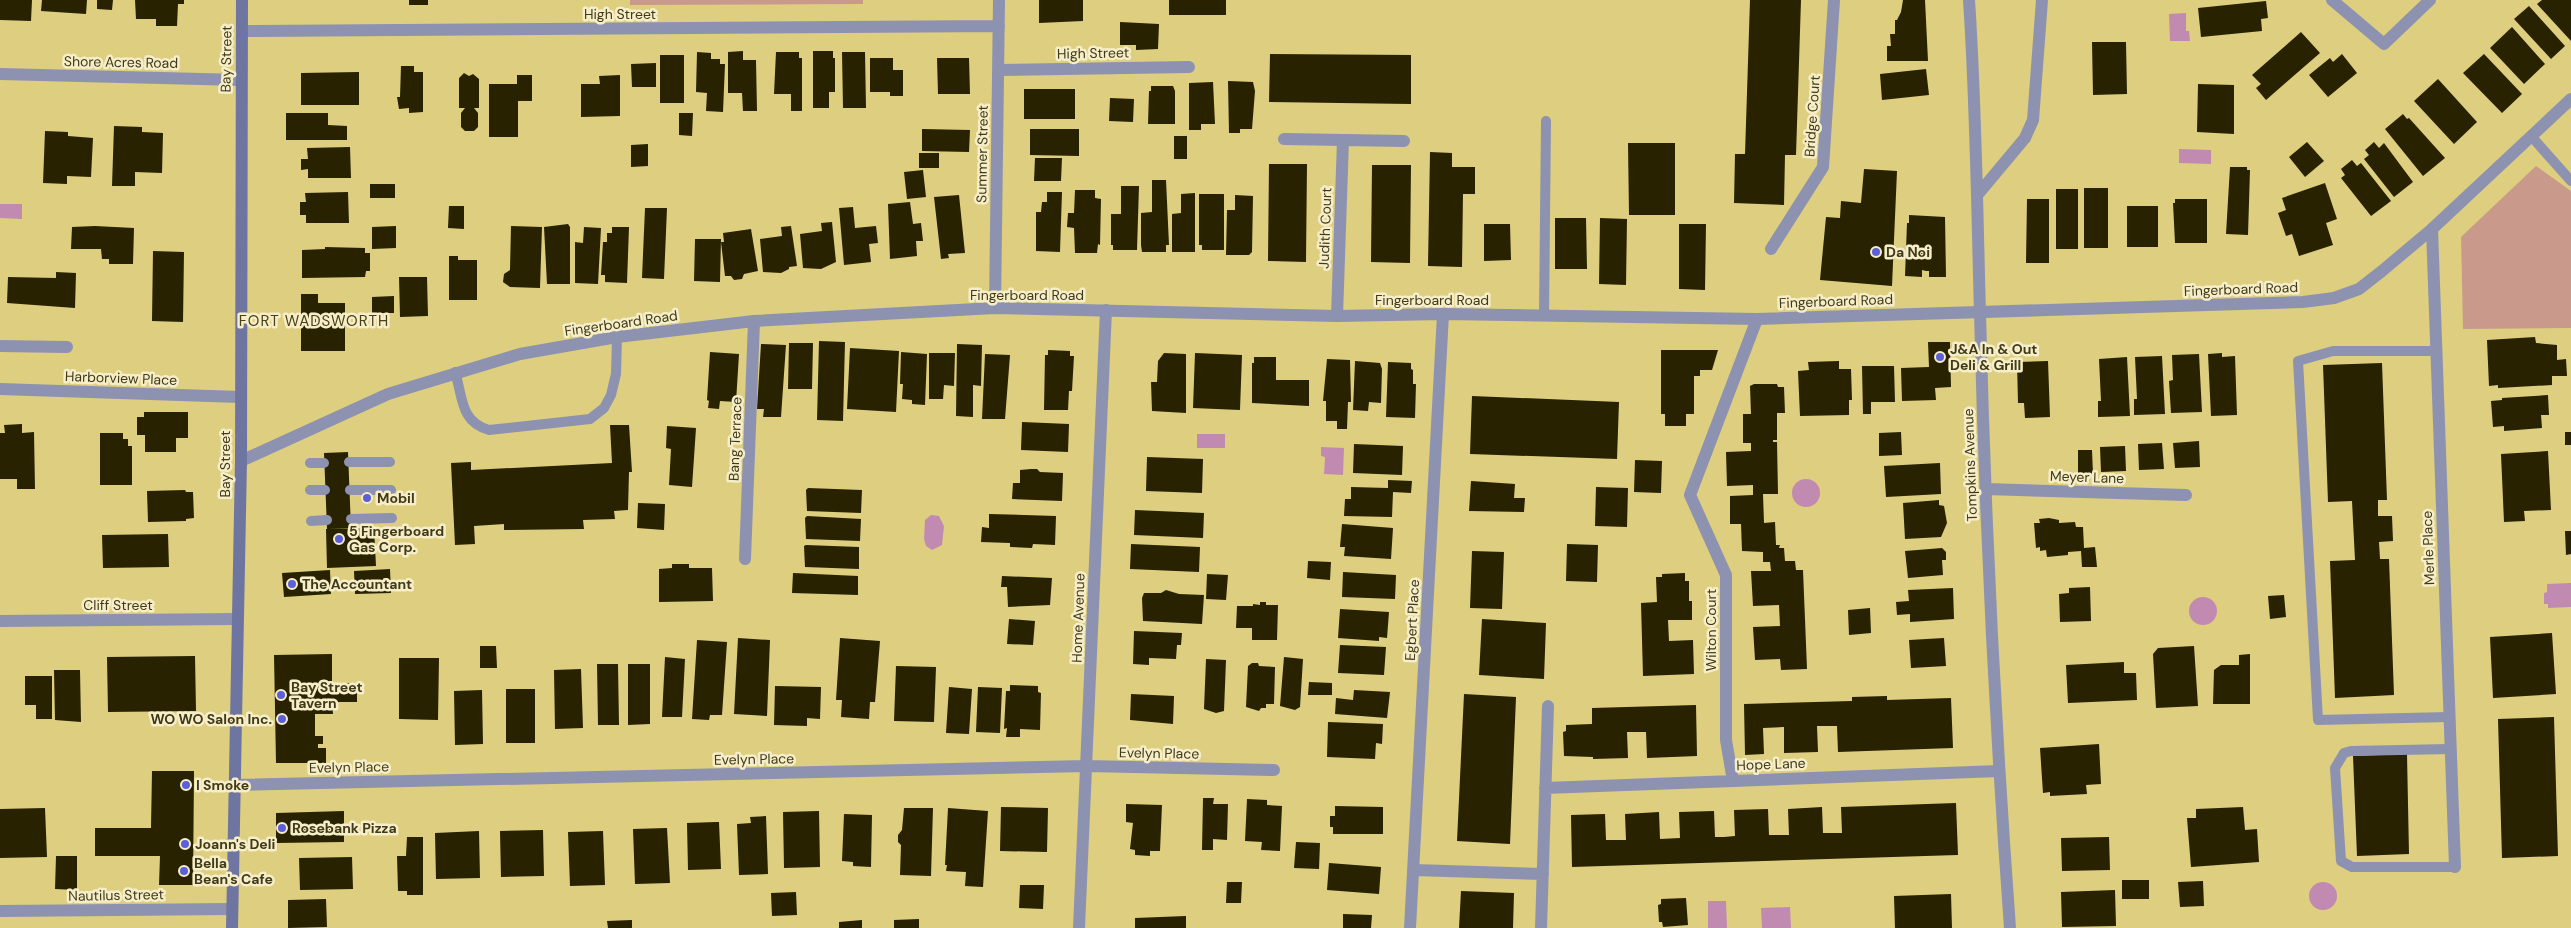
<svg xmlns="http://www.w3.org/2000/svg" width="2571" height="928" font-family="'DM Sans',sans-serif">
<rect width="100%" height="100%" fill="#dece7f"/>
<path fill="#c99a8b" d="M630,0H863V4L630,5Z
M2536,166L2571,191V328L2463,329L2461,237Z"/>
<path fill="#c18bb1" d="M2186,13V31H2189L2190,41H2170L2169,14Z
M2179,149L2211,150V164L2179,163Z
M0,204H22V219L0,218Z
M1197,434H1225V448H1197Z
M1321,447L1344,448L1343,475L1324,474L1325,457L1321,456Z
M1792 493a14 14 0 1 1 28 0a14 14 0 1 1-28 0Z
M931,515L939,516L944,526L942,545L932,550L926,546L924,539L925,520Z
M2571,583V607L2548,608V604H2544V593L2547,592V584Z
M2189 611a14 14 0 1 1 28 0a14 14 0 1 1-28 0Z
M2309 896a14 14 0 1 1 28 0a14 14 0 1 1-28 0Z
M1708,901H1726L1727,928H1708Z
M1790,907L1791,928H1762L1761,908Z"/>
<path fill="#282201" d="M0,0H32L31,21L0,20Z
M42,0H87L86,14L41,11Z
M97,0H113L112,10L97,9Z
M135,0H184V4H178L177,26H156V19H136Z
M409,0H428V5H409Z
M1039,0H1083V21L1039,23Z
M1169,0H1226V15H1169Z
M1750,0H1801L1796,155H1785L1784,205L1734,203L1735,154H1745Z
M1903,0H1925L1928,61H1887V46H1891L1890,34H1895V20H1897L1901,12Z
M2542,0H2571V41L2537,4Z
M2266,1L2268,18L2261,19L2262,31L2201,37L2198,8Z
M2529,6L2565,46L2551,59L2514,19Z
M1120,22L1159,24L1158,49L1136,50V45H1120Z
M2512,27L2545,64L2524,84L2490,48Z
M2301,32L2320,53L2266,100L2256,88L2261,84L2252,75Z
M2092,42H2126L2127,94L2093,95Z
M743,51V60H756L757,111H743L742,93H728V52Z
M813,51H833V58H835V92H829V108H813Z
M697,52L711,53V59H720V64H725L723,112L706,111L707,93L696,92Z
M776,52H799V58H802V111H791V94H774Z
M842,52H865L866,108H843Z
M1270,54L1411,55V104L1269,102Z
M2342,54L2357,73L2328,97L2309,75L2330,58L2333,62Z
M2484,54L2522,94L2502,113L2463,73Z
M660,55H684V103H660Z
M870,58H893V70H903V96H890V92H870Z
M937,58H969L970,94H938Z
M656,63V87H632L631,64Z
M401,66H414V72H423V112L409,113V108L399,109L397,97H400Z
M1926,69L1929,95L1882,100L1880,74Z
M359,72V105H301V73Z
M464,73L469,76L473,74L479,79V108H474L478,113V127L474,131H465L461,127V113L465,108H459V78Z
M517,75H532V101H518V137H489V84H517Z
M620,75V116L581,117V84H600L599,76Z
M2438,79L2477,122L2454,144L2414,101Z
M1228,81L1253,82L1255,91L1252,129H1240V133H1229Z
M1213,82L1215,124H1201V130H1189V83Z
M2198,84L2234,85V134L2197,132Z
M1151,86H1173L1175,91V124H1148L1149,91H1151Z
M1024,89H1075V119H1024Z
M1110,98L1134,99L1133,122L1109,121Z
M286,113H328V125L347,126V140H286Z
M679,113H693L692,136L679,135Z
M2403,114L2407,119L2409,118L2445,158L2423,176L2385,129Z
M114,126L142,127V132L163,133L162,173L135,172V186H112Z
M922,129L970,130L969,152L922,151Z
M1030,129H1079V156L1030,155Z
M45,131L68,132V136L93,138L91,177L67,176V184L43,183Z
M1174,136H1187V159H1174Z
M2307,142L2324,161L2305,177L2289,157Z
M2374,142L2379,148L2384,143L2413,182L2394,197L2364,159L2369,155L2365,150Z
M1628,143H1675V215H1629Z
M648,144V166L631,167V145Z
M350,147L351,178H308V169L301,170V159H308L307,148Z
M1430,152L1452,153V167H1475V194H1463L1462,267L1428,266Z
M919,153H939V168H919Z
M1035,158H1062L1061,181H1034Z
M2352,160L2357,166L2361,163L2391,201L2371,216L2341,178L2345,175L2341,169Z
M1269,164H1307L1306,262L1268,261Z
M1372,165H1411L1410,263L1371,262Z
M2230,167H2247V170H2250L2248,235L2226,234Z
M1864,169L1897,171L1892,286L1820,280L1826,217L1840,218L1841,201L1861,203Z
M923,170L926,197L907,199L904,172Z
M1152,180H1166L1169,245H1166V252H1142L1141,245V213L1152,212Z
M2325,183L2337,219L2326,223L2333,245L2299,256L2292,234L2286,236L2278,213L2286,210L2282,198Z
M370,184H395V198H370Z
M1121,186H1139L1137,250H1113V245H1111V214H1121Z
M2084,188H2108V248H2084Z
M2056,189H2078V249H2056Z
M1075,190H1095V198L1101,199L1100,245L1098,244L1097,253H1075L1074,228L1067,227L1068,213H1074Z
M348,192L349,223H306V215H300V202H306L305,193Z
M1047,192H1062L1060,252L1036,251V212H1041L1042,202H1047Z
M1195,193V252H1172V214L1181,213V194Z
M1199,194H1224V250H1202V245H1199Z
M959,195L965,253L948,254L949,258L941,259L934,197Z
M1235,195L1253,196L1252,252L1249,255H1226L1227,210H1235Z
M2027,199H2049V263H2026Z
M2175,199H2207V243H2175L2173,203H2175Z
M910,202L913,224L921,223L923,241H916L917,256L890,259L888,204Z
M449,206H464V229L448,228Z
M2127,206H2158V247H2127Z
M853,207L855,228L876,226L878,243L869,244L871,262L844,265L839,208Z
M645,208H667L664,279L642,278Z
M1909,215L1945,217L1946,277H1929V271H1926L1922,270V277L1905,276L1907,223H1909Z
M1555,218H1586L1587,269H1555Z
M1600,218L1627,219L1626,285L1599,284Z
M832,222L836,262L821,269L803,268L800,234L822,231L821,223Z
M568,224L570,227V284H547L544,227Z
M1484,224H1510L1511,260L1484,261Z
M1679,224H1706L1705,290L1679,289Z
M95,226L134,228L133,264H109V259H102L101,249H71L72,227Z
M396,226V248L372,249V227Z
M511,226L542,227L540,288L510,287L503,282L504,274L510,270Z
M791,226L797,266L789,267V269L781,273L763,272L760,239L782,236L781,227Z
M584,227L601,228L598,284L575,283V242L583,243Z
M612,227H629L627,283L605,282V275H601L603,242H607V233H612Z
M751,229L758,271L744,274L742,279L734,280L731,276H725L721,242H724L723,233Z
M695,239H721L720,282L694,281Z
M325,247L365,248V253H370V271H366L365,277L302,278V250L325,249Z
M153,251L184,252L183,322L152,321Z
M449,256H458V260H477V300H449Z
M56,272L76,273L75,308L7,303L8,277L56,278Z
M399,277H427L428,316L400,317Z
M301,294H318V303H345V351H301Z
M394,296V313H372V297Z
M2535,337L2536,343L2557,345V360L2566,359L2567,376H2552V385L2498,388V385L2489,386L2487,340Z
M819,341L845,342L843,421L817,420Z
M1928,342H1950L1951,387L1935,388L1936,400L1902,401L1901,368L1929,367Z
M789,343H813L812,389H788Z
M761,344L786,345L781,417H763L764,409H757Z
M957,344L982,345L981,386L973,385V417L956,416Z
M850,348L899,351L896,412L847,409Z
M1048,350L1070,351V356H1074L1072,391H1069L1068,410H1044L1045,355H1048Z
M1661,350H1718L1712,370H1700V376H1694V414H1686V426H1665V414H1661Z
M710,352L739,354L736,402L720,401L719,409L708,408L709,401L707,400Z
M901,352L927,354L925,405L912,404V400L902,399L903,384H900Z
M929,353H955L954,386L944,385L943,399H929Z
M1164,353L1186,354V413L1152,411L1151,382H1157L1158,361Z
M1195,353L1242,355L1240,410L1193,408Z
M2222,353V357L2235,356L2237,415L2211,416L2208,354Z
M985,354L1010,355L1005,419H982Z
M2199,354L2202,412L2171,413L2169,381L2173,380L2172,355Z
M2162,356L2165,414L2134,415V399H2137L2135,357Z
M1254,357H1276V380H1309V406L1252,403V363H1254Z
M2127,357L2130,416L2098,417V401H2101L2099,359Z
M1327,359L1350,360L1351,402H1348L1347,429H1337V421H1326V401H1323Z
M1355,361L1380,363L1382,369L1381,403L1369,402L1368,411L1353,410Z
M1839,361V369H1851L1852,400H1849V415L1800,416L1798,371L1809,370L1808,362Z
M2048,361L2050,417L2025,418L2024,403H2018L2017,362Z
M1388,362L1411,363V369L1413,370V384H1416L1415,418L1386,417Z
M2382,363L2387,500H2378V516H2392L2393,541L2379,542L2380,559H2389L2394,695L2335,698L2330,561L2355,560L2352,501L2328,502L2323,365Z
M1862,366H1894L1895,402H1871V414H1863Z
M1754,384H1777L1778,387H1784L1785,413H1777V440H1773V442H1777L1778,494H1763L1764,523L1775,522L1776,545H1780L1779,548H1784L1785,561H1795L1796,570H1803L1807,669L1781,670L1780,659L1755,660L1753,627L1780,626L1779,605L1753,606L1751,571H1771L1770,562H1763V552L1742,551L1741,524H1730V496L1753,495V485L1727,486L1726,452L1751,451V443H1743V414H1751L1750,386Z
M2548,395L2549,415H2541L2542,428L2504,431V426L2493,427L2491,401L2502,400V398Z
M1472,396L1619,402L1617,459L1470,454Z
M144,412H188V438H176V452H145V435H137V417H144Z
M1022,422L1069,424L1068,452L1021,450Z
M22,424V433L34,432L35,489H17V479H0V433H5L4,425Z
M610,425H629L632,472H629L628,510L614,511L615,519L583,520L584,529L504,530V524L474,526L475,544L455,545L451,463L471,462V470L612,463Z
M667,426L696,428L692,487L669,485L671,449L666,448Z
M1901,432L1902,455L1879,456V433Z
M2565,432H2571V445H2565Z
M100,433H123V439H128V446H132V485H100Z
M2199,441L2200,467L2175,468L2173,443Z
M2162,443L2164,469L2139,470L2138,444Z
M1354,444L1403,446L1402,475L1353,473Z
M2125,446L2126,471L2101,472L2100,447Z
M2078,450H2092L2093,474L2078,475Z
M2548,451L2551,510L2524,511L2525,521L2504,522L2501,454Z
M348,452L351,528L327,529L324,453Z
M1147,457L1203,459L1202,493L1146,491Z
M1635,460L1662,461L1661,493L1634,492Z
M1940,463L1941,494L1886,497L1884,466Z
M1031,469H1037L1040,472L1063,473L1062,501L1012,499L1013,483H1020V470Z
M1388,480L1412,481L1411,493L1393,492L1392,517L1344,516L1345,499H1351V487L1388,488Z
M1471,481L1515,484L1514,498H1525L1524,512L1469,511Z
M1596,487L1628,488L1627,527L1595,526Z
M808,488L862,490L861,513L807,511L806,490Z
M185,490L186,492H193L194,518L186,519V521L148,522L147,491Z
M1939,500V505L1944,506L1947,523L1941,537L1905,539L1903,503Z
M638,503L665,504L664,530L637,528Z
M1135,510L1204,513L1203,538L1134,535Z
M989,514L1056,516L1055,545L1033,544L1032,548L1010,547V543L981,542L982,527L989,528Z
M807,516L861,519L860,541L806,539L805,518Z
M2049,518L2059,520V523L2075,522L2076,527H2083L2084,548L2095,547L2097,567H2082L2081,551L2068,552V555L2047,557L2046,550L2040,551V547L2036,548L2034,523H2040L2039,519Z
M1342,524L1393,528L1391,559L1344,556L1345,547H1340Z
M374,528L376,566L327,568L326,529Z
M2565,531H2571V554L2566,555Z
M168,534L169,567L103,568L102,535Z
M1131,544L1200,547L1199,572L1130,569Z
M1567,544L1598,545L1597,582L1566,581Z
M806,545L859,547V569L805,567L804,546Z
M1942,548L1946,552V560H1942L1943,575L1908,578L1905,551Z
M1472,551L1504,552L1502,609L1470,608Z
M1308,561L1331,562L1330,580L1307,578Z
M672,564H689V568H712L713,601L659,602V569L672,568Z
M390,569L391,593L355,594L354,571Z
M330,570L331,594L284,597L282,573Z
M1343,572L1396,575L1395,599L1342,597Z
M793,573L858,576V595L792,593Z
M1685,573V581H1689V601H1692V620H1668L1669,641L1693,640L1694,674L1643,676L1641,603L1657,602L1656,577H1662V574Z
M1207,574L1228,575L1226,600L1206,599Z
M1002,576L1052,578L1050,605L1008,607L1007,587H1001Z
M2090,587L2091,621L2060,622L2059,594L2069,593V588Z
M1953,588L1954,619L1910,622V614L1897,615L1896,602L1909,601L1908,590Z
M1166,590L1179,594L1204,595L1202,624L1143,621L1142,598L1144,593H1161Z
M2284,595L2286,617L2270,619L2268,596Z
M1260,602H1266V605H1278L1277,640H1252V628H1236L1237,606H1253V604L1260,605Z
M1870,608L1871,633L1849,635L1848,610Z
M1340,609L1389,612L1387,638L1379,637V641L1338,638Z
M1009,619L1035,621L1033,645L1007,644Z
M1482,619L1546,623L1544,679L1479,675Z
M1134,631L1182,633L1181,645H1177L1176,659L1149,658V665L1133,664Z
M2552,633L2556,694L2493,698L2490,637Z
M738,638L770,640L767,716L734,714Z
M840,638L880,641L875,702H870L869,719L841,717L842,700H836Z
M1944,638L1946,666L1911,668L1909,640Z
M697,640L727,642L722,715H710L709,720L692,719Z
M1340,645L1386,647L1384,675L1338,673Z
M480,646H496L497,668H480Z
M2194,646L2198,706L2156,708L2153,654L2158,648Z
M332,654V684L357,683V702H332L333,714H315V736H323V744H318V748H326V763H276L274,655Z
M2250,654V704H2213L2214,670L2221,665H2239V655Z
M195,656L196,711L108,712L107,657Z
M665,657L685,659L682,717H662Z
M1284,657L1303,659L1300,707L1295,710L1280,706Z
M399,658H439L438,720L399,719Z
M1206,659L1226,660L1224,711L1216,713L1204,709Z
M2124,662V673H2136L2137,700L2068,703L2066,665Z
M1252,663H1258L1259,666L1275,667L1274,704H1266V708H1261L1259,711L1246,707L1248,666Z
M597,664H618L619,725H598Z
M628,664H650V724L628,725Z
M896,666L936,667L934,722L894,721Z
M581,669L583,728L555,729L554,670Z
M54,670H80L81,722L55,720Z
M25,676H52V719H36V705H25Z
M1309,682L1332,683V695H1308Z
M1010,685L1038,686V692L1041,693L1040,730L1020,729V737H1006L1007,728L1004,729L1006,691H1010Z
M775,686L821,687L820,719L807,718V726L774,725Z
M949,687L972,689L969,734L946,733Z
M978,687L1002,688L1000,733L976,732Z
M506,689H535V743H506Z
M482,690L483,744L455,745L454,691Z
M1354,690L1390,692L1387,718L1335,714L1336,698L1353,700Z
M1131,694L1174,696L1173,724L1130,720Z
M1464,694L1516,697L1510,844L1457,841Z
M1887,696V700L1951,698L1953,748L1838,752L1837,726H1817L1818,752L1784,753V727L1763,728L1764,754L1745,755L1744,704L1852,701V697Z
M1696,705L1697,756L1647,758L1646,732H1627L1628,758L1593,759V757L1564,756L1563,732L1566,731V725L1592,724V708Z
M2554,717L2558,856L2502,858L2498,719Z
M1328,722L1383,724L1382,744L1376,743L1375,759L1327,757Z
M2099,744L2101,784L2086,785L2087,794L2050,796V792L2043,793L2040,748Z
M2407,754L2409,854L2357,856L2353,756Z
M152,771H194L193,885H159L160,856H95V828H151Z
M1203,798H1214L1213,804H1228L1227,840L1213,839V850H1202Z
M1247,799L1267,800V805L1282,806L1280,851L1261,850L1262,842L1245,841Z
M1956,803L1958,855L1572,867L1571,815L1605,814L1606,840H1626L1625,814L1659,812L1660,839L1680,838L1679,812L1714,811L1715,837H1724L1735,836L1734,810L1768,809L1769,835H1789L1788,809L1822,807L1823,833H1842L1841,807Z
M1126,804L1162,805L1160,851H1150V856L1135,855V850L1130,849L1133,823L1126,822Z
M1335,806L1383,807V834H1333V827H1330V816H1335Z
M1001,807L1048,808L1047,852L1000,851Z
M2243,807L2245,830L2257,829L2259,862L2191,867L2187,818H2196V809Z
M45,808L47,857L0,858V809Z
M904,808H933L931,876L900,875L901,845L898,842V835L902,830Z
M948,808L988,811L983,887L965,886L966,872L946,871L947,865H945Z
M344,811V842L276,843V813Z
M819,811L820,867L784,868L783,812Z
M844,814L872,815L871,867L853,866V862L842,861Z
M766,816L768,874L739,875L737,824L751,823L750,817Z
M716,822H719L721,869L688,870L687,823Z
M667,828L670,883L635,884L633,829Z
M543,830L544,876L501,877L500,831Z
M479,831L480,878L436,879L435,833Z
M603,831L605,885L570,886L568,832Z
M407,837H423V895H407V891H398L397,856H406Z
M2109,837L2110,870L2062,871L2061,838Z
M1296,842L1320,843L1319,869L1294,868Z
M56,856H77V890L55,889Z
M352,857L353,889L300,890L299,858Z
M1329,863L1381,867L1379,894L1327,890Z
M2122,880H2149V899H2122Z
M2203,881L2204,906L2180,907L2178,882Z
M1227,882H1242L1241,903H1226Z
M1020,885H1044L1043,909L1019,908Z
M2115,890L2116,926L2062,927L2061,892Z
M1461,891L1514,893L1513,928H1459Z
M796,892L797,915L772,916L771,893Z
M1951,894L1952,928H1895L1894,896Z
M1686,898L1688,925L1663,927L1662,922H1659L1658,905L1661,904V899Z
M326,899L327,927L288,928V900Z
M1343,914L1372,915L1371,928H1343Z
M1186,916V928H1135V918Z
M919,919V928H894V920Z
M632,920V928H608L607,921Z
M862,920V928H839V922Z"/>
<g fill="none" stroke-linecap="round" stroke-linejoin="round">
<path stroke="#8d92b0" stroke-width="10" d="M2531,136L2571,181
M1544,316L1546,121
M2436,351H2333L2298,361L2318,720L2449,717
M455,372C463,397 460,422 489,430L590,419L604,408L611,395L616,374L617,337
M349,462H390
M310,463H324
M310,490H325
M350,490H391
M351,519L392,518
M311,521L327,520
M2450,749L2351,751L2344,753L2335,768L2341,861L2352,867H2455"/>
<path stroke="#8d92b0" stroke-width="12" d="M1969,0C1976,104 1977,208 1980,313C1985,518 1995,723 2010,928
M2332,0L2384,44L2430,0
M242,31L999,26
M999,70L1189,67
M0,74L241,80
M1284,139L1404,141
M1979,193L2025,138L2033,120L2042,0
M2432,229L2455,867
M1771,249L1823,167L1834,0
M995,308L999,0
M1337,316L1343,140
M0,346L67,347
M0,389L240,397
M1986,489L2186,495
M745,559L754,321
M0,621L237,619
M1733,781L1726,740V575L1690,495L1757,319
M235,785L1087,766L1274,770
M1545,788L1999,771
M1414,870L1543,874
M0,911L232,909
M1079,928L1106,310
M1410,928L1443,314
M1541,928L1548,706"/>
<path stroke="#8d92b0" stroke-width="12" d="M241,461L388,394L520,354L617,337L754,321L995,308L1337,316L1443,314L1757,319L2303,302L2334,298L2359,289L2382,271L2432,229L2571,99"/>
<path stroke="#6f75a1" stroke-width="12" d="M232,928L241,461L242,0"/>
</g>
<g fill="#5c5fd7" stroke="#f6eec8" stroke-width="2">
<circle cx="1876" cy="252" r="5"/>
<circle cx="1940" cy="357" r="5"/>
<circle cx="367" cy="498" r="5"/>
<circle cx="339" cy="539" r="5"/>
<circle cx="292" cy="584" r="5"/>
<circle cx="281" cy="695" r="5"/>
<circle cx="282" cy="719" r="5"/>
<circle cx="186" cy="785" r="5"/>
<circle cx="282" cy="828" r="5"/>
<circle cx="185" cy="844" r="5"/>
<circle cx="184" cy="871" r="5"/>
</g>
<g text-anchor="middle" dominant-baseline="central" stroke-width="5" stroke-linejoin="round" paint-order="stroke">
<g font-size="14" fill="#413a19" stroke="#f6eec8">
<text x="620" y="14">High Street</text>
<text transform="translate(1093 53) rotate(-1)">High Street</text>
<text transform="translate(226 59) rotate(-89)">Bay Street</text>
<text transform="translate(121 62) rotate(1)">Shore Acres Road</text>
<text transform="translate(1812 116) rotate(-86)">Bridge Court</text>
<text transform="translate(982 154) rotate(-89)">Summer Street</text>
<text transform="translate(1325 228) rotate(-88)">Judith Court</text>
<text transform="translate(2241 289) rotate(-2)">Fingerboard Road</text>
<text x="1027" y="295">Fingerboard Road</text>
<text x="1432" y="300">Fingerboard Road</text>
<text transform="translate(1836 301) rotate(-2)">Fingerboard Road</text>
<text transform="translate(621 323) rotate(-8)">Fingerboard Road</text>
<text transform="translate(121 378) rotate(2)">Harborview Place</text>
<text transform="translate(735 439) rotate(-88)">Bang Terrace</text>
<text transform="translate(225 464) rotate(-90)">Bay Street</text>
<text transform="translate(1970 465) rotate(-92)">Tompkins Avenue</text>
<text transform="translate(2087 477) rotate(2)">Meyer Lane</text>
<text transform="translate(2428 548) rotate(-92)">Merle Place</text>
<text x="118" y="605">Cliff Street</text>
<text transform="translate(1078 618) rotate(-88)">Home Avenue</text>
<text transform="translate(1412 620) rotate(-87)">Egbert Place</text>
<text transform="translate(1711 630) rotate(-90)">Wilton Court</text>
<text transform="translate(1159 753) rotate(1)">Evelyn Place</text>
<text transform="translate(754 759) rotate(-1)">Evelyn Place</text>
<text transform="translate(1771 764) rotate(-2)">Hope Lane</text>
<text transform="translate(349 767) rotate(-1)">Evelyn Place</text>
<text transform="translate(116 895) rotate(-1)">Nautilus Street</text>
</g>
<g font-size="14" font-weight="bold" fill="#413a19" stroke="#f6eec8" text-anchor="start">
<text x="1886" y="252">Da Noi</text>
<text x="1950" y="349">J&amp;A In &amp; Out<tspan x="1950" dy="16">Deli &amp; Grill</tspan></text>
<text x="377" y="498">Mobil</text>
<text x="349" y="531">5 Fingerboard<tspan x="349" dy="16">Gas Corp.</tspan></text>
<text x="302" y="584">The Accountant</text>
<text x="291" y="687">Bay Street<tspan x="291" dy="16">Tavern</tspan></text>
<text x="272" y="719" text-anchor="end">WO WO Salon Inc.</text>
<text x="196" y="785">I Smoke</text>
<text x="292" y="828">Rosebank Pizza</text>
<text x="195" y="844">Joann's Deli</text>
<text x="194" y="863">Bella<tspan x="194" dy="16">Bean's Cafe</tspan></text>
</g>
<g font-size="15" letter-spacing="1" fill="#4a4118" stroke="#f6eec8">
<text x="314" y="321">FORT WADSWORTH</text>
</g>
</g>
</svg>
